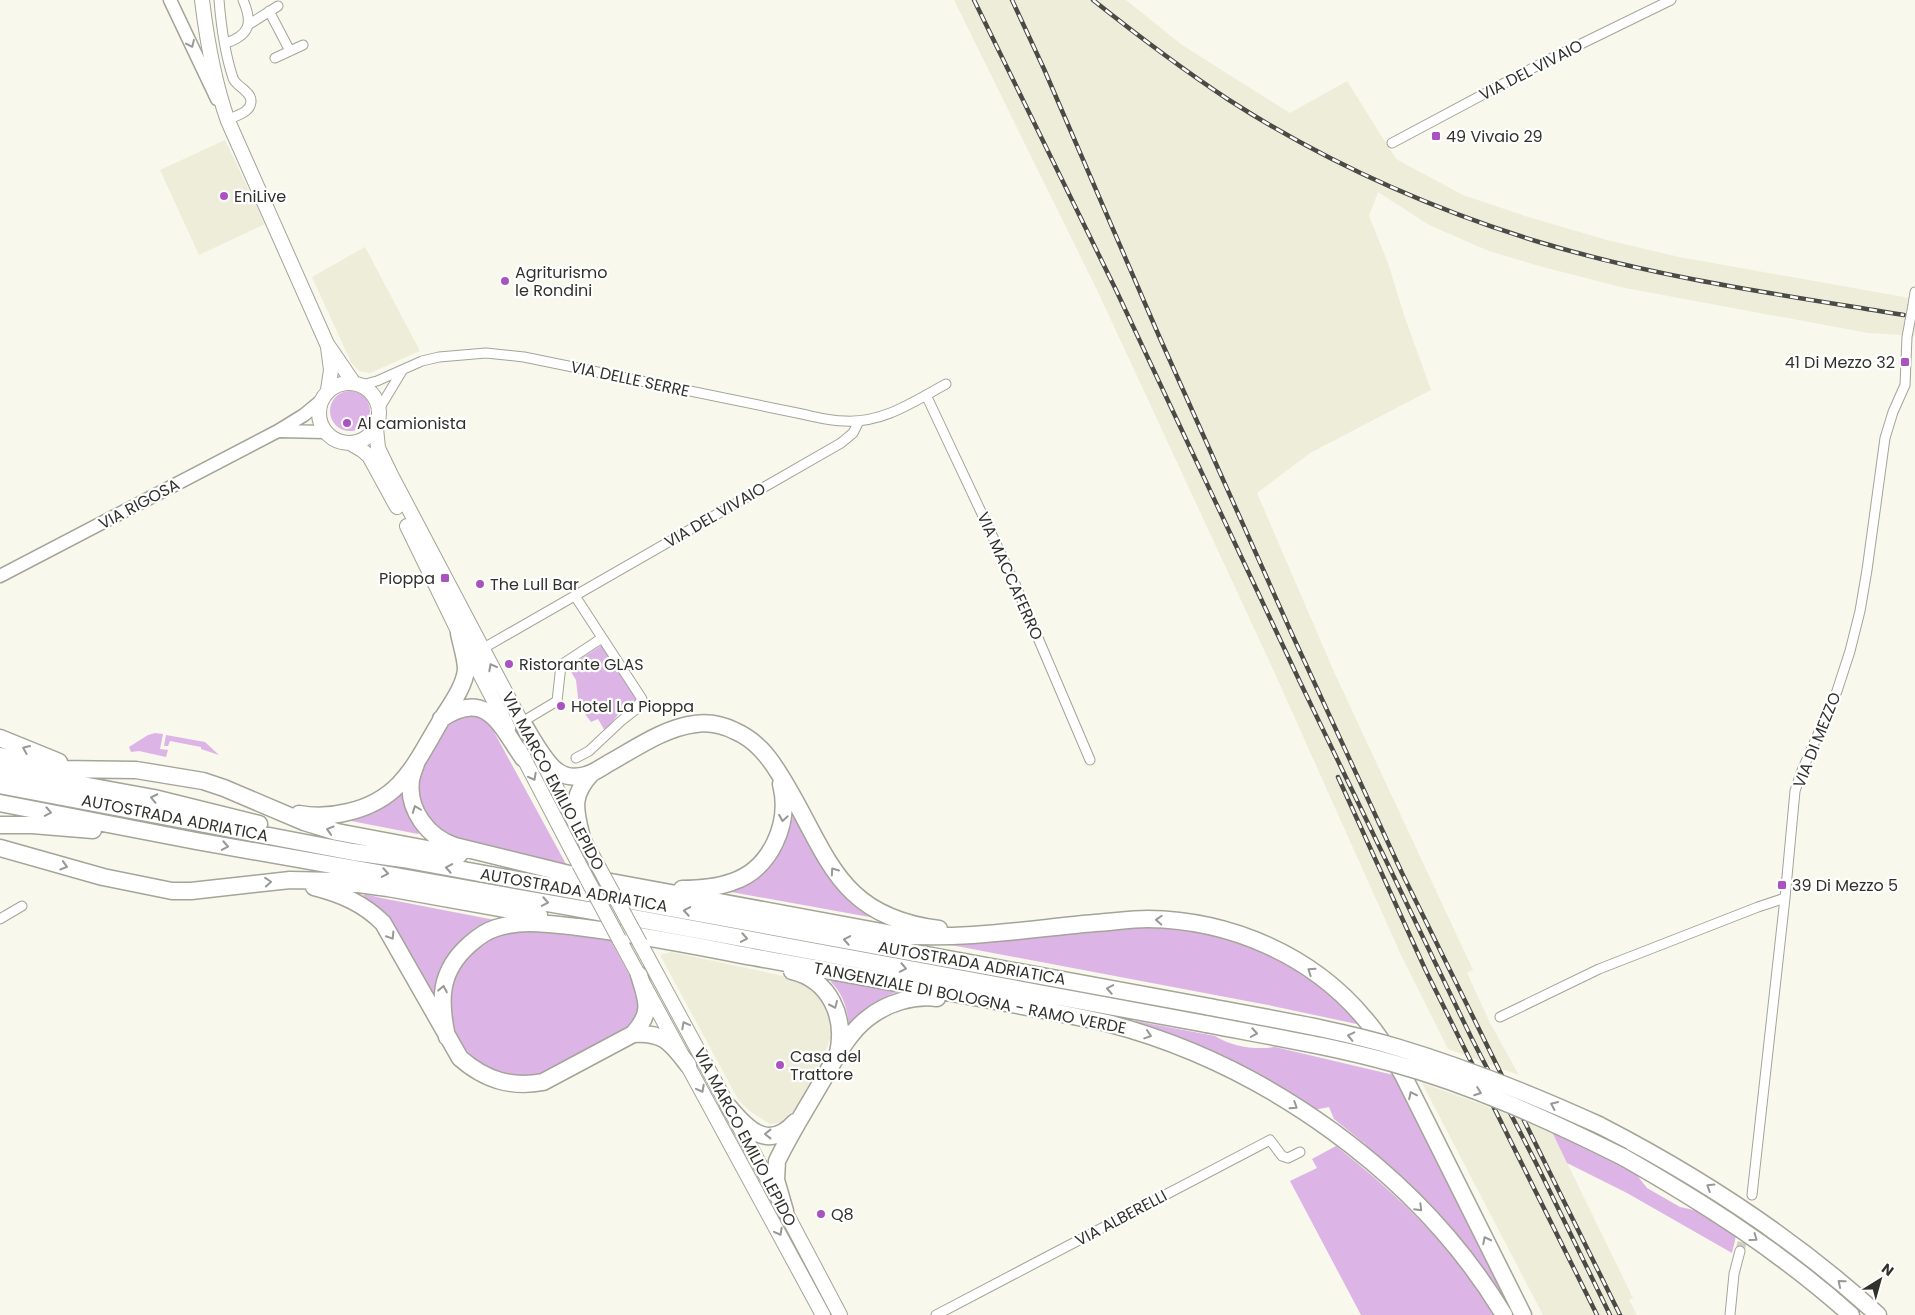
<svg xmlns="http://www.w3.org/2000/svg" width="1915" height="1315" font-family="Poppins,sans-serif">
<rect width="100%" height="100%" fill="#f8f8ec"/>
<path fill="#eeedda" d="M954,0H1126L1182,45L1290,113L1347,81L1396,159L1463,195L1525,216L1607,240L1679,257L1915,299V336H1913L1915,320L1905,319L1903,335L1868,333L1625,288L1539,266L1489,251L1429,225L1378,192L1369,216L1388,263L1404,315L1431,390L1310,453L1257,493L1335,674L1473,970L1467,973L1490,1023L1519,1075L1448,1049L1401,955L1272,667L1098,292Z
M225,140L265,224L199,255L160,170Z
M365,247L420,351L370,373L359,371L351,362L312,277Z
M671,952L793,978L806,985L816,994L825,1008L830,1023L831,1037L818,1070L794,1113L787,1119L778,1123L770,1124L751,1112L739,1101L660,955Z
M1422,1083L1478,1103L1552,1132L1633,1298L1629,1300L1637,1315H1543Z"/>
<path fill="#dcb4e6" d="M330 411a20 20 0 1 1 40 0a20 20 0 1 1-40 0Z
M602,645L638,699L620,712L605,731L598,719L591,722L579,706L576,680L568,667Z
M470,713L487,719L566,864L454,840L438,832L425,814L418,790L421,771L453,717Z
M155,733L163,734L160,749L168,750L166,757L139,751L131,752L129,747L148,735Z
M166,735L205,742L219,755L201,749V747L170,741L168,746H164Z
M404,786L420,831L418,834L346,820Z
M791,803L811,838L886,920L720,890L752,877Z
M365,894L381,898L495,920C450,936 446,961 436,1002C415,963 398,923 363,895Z
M1147,924L1224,933L1298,965L1366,1026L1268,1005L951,945V942Z
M531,929L574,936L608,935L631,978L635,981L643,1010L626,1030L549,1072L531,1077H513L495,1072L478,1062L463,1047L453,1030L448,1002L454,978L463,961L481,943L501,933Z
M832,979L897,991V992C876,999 863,1012 849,1029C848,1011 844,995 831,982Z
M1136,1021L1215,1036C1233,1047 1255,1050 1275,1047L1398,1076L1515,1315L1467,1250L1364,1143L1334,1119L1329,1107L1314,1110L1232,1062L1188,1042L1136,1023Z
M1552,1132L1636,1174L1647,1188L1680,1207L1698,1211L1736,1236L1732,1253L1627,1193L1567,1163Z
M1336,1146C1398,1195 1452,1246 1493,1315H1361L1290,1181L1317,1168L1312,1159Z"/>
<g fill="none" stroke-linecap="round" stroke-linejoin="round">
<path stroke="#d0d0c6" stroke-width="9" stroke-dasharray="9 4.5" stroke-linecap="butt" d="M1740,1251L1745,1229"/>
<defs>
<path id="minor" d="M219,0C221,25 225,54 233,78C236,87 252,91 251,102C250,111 241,114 234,117
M269,11L290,51
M248,25L278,6
M226,43C250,35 253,23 243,0
M275,58L303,45
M1392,143L1544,62L1671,0
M1913,305L1915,292
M361,385L377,381L422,361L439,357L486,353L524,357L802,414C816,417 830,421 845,421C883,423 913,402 946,384
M926,395L1015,584L1090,760
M379,409L402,371
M575,596L642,699L635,710L621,721L589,751L576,758
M482,649L841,443L853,433L859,421
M522,722L557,701L561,665L602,638
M0,919L22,906
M1500,1017L1599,969L1758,907L1785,898
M1752,1195L1785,898L1795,791L1801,773L1837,691L1850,651L1860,611L1867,570L1885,438L1893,412L1905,385L1907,337L1910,321
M936,1315L1270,1140L1282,1156L1288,1158L1300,1152
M1730,1315L1734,1274L1740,1251"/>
<path id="secondary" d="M170,0L217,99
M280,431L325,432
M0,576L278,431L304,415L321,401"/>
<path id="primary" d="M202,0C207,41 214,82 228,121L327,344L353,382
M328,347L331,370L328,390
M319 413a30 30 0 1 1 60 0a30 30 0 1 1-60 0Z
M376,428L378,448L391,475L526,731
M350,443L362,450L369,456L397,507
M407,526L459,633L508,728
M519,749L579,864
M542,761L597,864
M619,939L823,1315
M640,943L785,1211L840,1315"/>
<path id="motorway" d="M441,719C487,688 500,725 523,758
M522,722C531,736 544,762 557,771C565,777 576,778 586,775C594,773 602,767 609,763C636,748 664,728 695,724C708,722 723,725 735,731C756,740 769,757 780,775C828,851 834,916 939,929
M0,738L59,762
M0,756L33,765L57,769L136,770L203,781L224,788L304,822L337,832L459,855
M417,761C415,767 412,774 411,780C407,810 428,837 455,846L573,875L898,935C964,940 1029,929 1095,923C1112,922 1130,919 1148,919C1230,920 1312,955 1365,1019C1380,1036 1391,1055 1403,1075L1523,1315
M0,770L154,798L259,824
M0,785L353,852L403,859L1210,1007
M0,803L196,841L644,920L1206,1024
M299,814C316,817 332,816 348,812C401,800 415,764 440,722C449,707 464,688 466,670C466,658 461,644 459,633
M0,825H32L93,830
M581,834C574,807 572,794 592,773
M0,848L103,877L172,891H191L290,880L336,881L388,888L539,915
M314,887C341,894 363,903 383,923L460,1058C485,1080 511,1088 543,1082L633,1034C653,1012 647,1001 639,975
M682,889C699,889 716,888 732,882C771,869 791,823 781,784
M792,971C830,980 846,1017 838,1053
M633,1034C664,1032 671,1043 688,1065
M447,1037C439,1000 439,971 470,944C478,937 486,931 496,928C524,919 549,924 578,927C637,934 695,946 753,957C871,979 990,998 1107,1023C1265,1064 1419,1174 1504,1315
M729,1107C748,1130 769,1151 795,1122
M1599,1125C1700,1177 1794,1238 1878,1315
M1623,1157C1704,1203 1782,1253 1851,1315
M785,1211L776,1180L777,1161C790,1134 806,1109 821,1083C834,1061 847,1034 868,1018C887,1003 913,995 937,998"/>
</defs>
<use href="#minor" stroke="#a5a499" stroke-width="11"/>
<use href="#secondary" stroke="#a5a499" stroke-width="15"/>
<use href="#primary" stroke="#a5a499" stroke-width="16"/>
<use href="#motorway" stroke="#a5a499" stroke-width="19"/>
<use href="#minor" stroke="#fff" stroke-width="9"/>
<use href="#secondary" stroke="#fff" stroke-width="12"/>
<use href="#primary" stroke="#fff" stroke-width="14"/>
<use href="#motorway" stroke="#fff" stroke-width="16"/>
<defs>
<path id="rail" d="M974,0L1116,290L1300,682L1471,1037L1536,1163L1610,1315
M1012,0L1044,69L1159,336L1291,632L1402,873L1620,1315
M1093,0C1137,35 1182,69 1229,100C1324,161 1431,209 1539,242C1658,278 1782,295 1904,315
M1338,777L1426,971L1597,1315"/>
</defs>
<use href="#rail" stroke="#4b4b45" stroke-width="4.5"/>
<use href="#rail" stroke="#fff" stroke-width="2.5" stroke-dasharray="8" stroke-linecap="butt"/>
<defs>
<path id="minor-bridge" d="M1910,321L1913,305"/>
<path id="primary-bridge" d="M579,864L619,939
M597,864L640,943"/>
<path id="motorway-bridge" d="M1210,1007C1272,1019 1335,1029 1396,1047C1466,1068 1533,1095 1599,1125
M1206,1024C1268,1036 1331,1046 1392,1063C1472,1085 1549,1120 1623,1157"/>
</defs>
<use href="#minor-bridge" stroke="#a5a499" stroke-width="11" stroke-linecap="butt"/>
<use href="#primary-bridge" stroke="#a5a499" stroke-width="16" stroke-linecap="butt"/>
<use href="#motorway-bridge" stroke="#a5a499" stroke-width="19" stroke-linecap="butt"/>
<use href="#minor-bridge" stroke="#fff" stroke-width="9"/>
<use href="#primary-bridge" stroke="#fff" stroke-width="14"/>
<use href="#motorway-bridge" stroke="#fff" stroke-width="16"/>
</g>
<defs><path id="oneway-chevron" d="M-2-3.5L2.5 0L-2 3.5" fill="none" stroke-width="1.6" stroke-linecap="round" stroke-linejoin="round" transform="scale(1.25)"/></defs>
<g stroke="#989896">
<use href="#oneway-chevron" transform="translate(191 44) rotate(65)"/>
<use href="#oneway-chevron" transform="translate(492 667) rotate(-118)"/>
<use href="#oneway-chevron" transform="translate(26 749) rotate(-157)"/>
<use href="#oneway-chevron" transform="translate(533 777) rotate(62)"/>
<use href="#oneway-chevron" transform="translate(154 798) rotate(-168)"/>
<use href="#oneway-chevron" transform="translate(416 809) rotate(-111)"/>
<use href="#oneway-chevron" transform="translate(48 812) rotate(11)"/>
<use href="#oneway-chevron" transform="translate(783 818) rotate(99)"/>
<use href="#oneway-chevron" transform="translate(330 830) rotate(-163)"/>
<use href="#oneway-chevron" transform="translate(225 846) rotate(10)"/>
<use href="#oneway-chevron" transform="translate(64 866) rotate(17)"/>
<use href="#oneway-chevron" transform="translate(449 868) rotate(-170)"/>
<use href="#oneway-chevron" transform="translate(834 871) rotate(-125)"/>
<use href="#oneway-chevron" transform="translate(385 873) rotate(10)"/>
<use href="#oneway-chevron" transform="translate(268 882) rotate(-5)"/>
<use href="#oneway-chevron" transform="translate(545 902) rotate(10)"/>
<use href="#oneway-chevron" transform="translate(687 911) rotate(-170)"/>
<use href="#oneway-chevron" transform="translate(1159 920) rotate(-177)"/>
<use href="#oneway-chevron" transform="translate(391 936) rotate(58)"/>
<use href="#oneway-chevron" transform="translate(744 938) rotate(10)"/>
<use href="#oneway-chevron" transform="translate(847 940) rotate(-170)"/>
<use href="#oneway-chevron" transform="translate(903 968) rotate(11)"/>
<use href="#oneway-chevron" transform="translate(1311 971) rotate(-146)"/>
<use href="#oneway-chevron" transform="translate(443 989) rotate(-79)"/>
<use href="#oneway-chevron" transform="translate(1110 989) rotate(-170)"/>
<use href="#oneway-chevron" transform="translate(834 1005) rotate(66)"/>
<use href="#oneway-chevron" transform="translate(685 1025) rotate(-118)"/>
<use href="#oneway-chevron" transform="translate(1254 1033) rotate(10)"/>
<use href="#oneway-chevron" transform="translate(1148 1035) rotate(18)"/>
<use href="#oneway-chevron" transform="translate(1351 1036) rotate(-167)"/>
<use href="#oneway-chevron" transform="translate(701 1089) rotate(62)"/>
<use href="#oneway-chevron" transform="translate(1478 1092) rotate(20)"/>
<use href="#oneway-chevron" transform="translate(1412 1095) rotate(-116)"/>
<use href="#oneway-chevron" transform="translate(1554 1105) rotate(-156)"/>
<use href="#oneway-chevron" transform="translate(1294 1106) rotate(33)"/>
<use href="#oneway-chevron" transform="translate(768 1134) rotate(-180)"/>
<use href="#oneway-chevron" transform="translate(1710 1187) rotate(-148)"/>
<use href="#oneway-chevron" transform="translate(1419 1208) rotate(45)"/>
<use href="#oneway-chevron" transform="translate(779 1232) rotate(62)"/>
<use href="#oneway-chevron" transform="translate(1754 1238) rotate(36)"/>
<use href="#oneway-chevron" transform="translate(1486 1240) rotate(-117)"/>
<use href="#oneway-chevron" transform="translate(1841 1283) rotate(-140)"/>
</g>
<g fill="#aa53c0" stroke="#fff" stroke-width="2">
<rect x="1431" y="131" width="10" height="10" rx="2.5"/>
<circle cx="224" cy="196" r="5"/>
<circle cx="505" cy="281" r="5"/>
<rect x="1900" y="357" width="10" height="10" rx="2.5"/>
<circle cx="347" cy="423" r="5"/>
<rect x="440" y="573" width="10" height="10" rx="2.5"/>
<circle cx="480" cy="584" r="5"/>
<circle cx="509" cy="664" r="5"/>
<circle cx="561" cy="706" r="5"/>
<rect x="1777" y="880" width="10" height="10" rx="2.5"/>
<circle cx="780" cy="1065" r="5"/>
<circle cx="821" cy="1214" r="5"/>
</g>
<g text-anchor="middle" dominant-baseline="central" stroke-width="4.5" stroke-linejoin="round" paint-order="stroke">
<g font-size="16" fill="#32322d" stroke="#fff">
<text transform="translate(1531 70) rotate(-27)">VIA DEL VIVAIO</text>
<text transform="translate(630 379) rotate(12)">VIA DELLE SERRE</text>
<text transform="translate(139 504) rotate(-28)">VIA RIGOSA</text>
<text transform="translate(715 515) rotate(-30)">VIA DEL VIVAIO</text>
<text transform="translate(1010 576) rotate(66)">VIA MACCAFERRO</text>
<text transform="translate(1817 740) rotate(-68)">VIA DI MEZZO</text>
<text transform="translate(553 781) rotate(62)">VIA MARCO EMILIO LEPIDO</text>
<text transform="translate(175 818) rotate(11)">AUTOSTRADA ADRIATICA</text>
<text transform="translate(574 890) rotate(10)">AUTOSTRADA ADRIATICA</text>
<text transform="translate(972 963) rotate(10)">AUTOSTRADA ADRIATICA</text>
<text transform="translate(970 998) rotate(11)">TANGENZIALE DI BOLOGNA - RAMO VERDE</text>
<text transform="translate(745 1137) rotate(62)">VIA MARCO EMILIO LEPIDO</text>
<text transform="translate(1121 1218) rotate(-28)">VIA ALBERELLI</text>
</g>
<g font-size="16" fill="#32322d" stroke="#fff" text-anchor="start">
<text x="1446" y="136">49 Vivaio 29</text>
<text x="234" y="196">EniLive</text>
<text x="515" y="272">Agriturismo<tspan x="515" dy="18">le Rondini</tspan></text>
<text x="1895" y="362" text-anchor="end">41 Di Mezzo 32</text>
<text x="357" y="423">Al camionista</text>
<text x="435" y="578" text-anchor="end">Pioppa</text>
<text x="490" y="584">The Lull Bar</text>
<text x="519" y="664">Ristorante GLAS</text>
<text x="571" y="706">Hotel La Pioppa</text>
<text x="1792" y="885">39 Di Mezzo 5</text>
<text x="790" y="1056">Casa del<tspan x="790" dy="18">Trattore</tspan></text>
<text x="831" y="1214">Q8</text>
</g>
</g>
<g transform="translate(1880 1280) rotate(37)" stroke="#ffffff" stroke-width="4" paint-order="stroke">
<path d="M0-4L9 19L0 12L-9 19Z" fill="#32322d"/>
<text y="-8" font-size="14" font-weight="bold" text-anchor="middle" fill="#32322d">N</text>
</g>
</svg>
